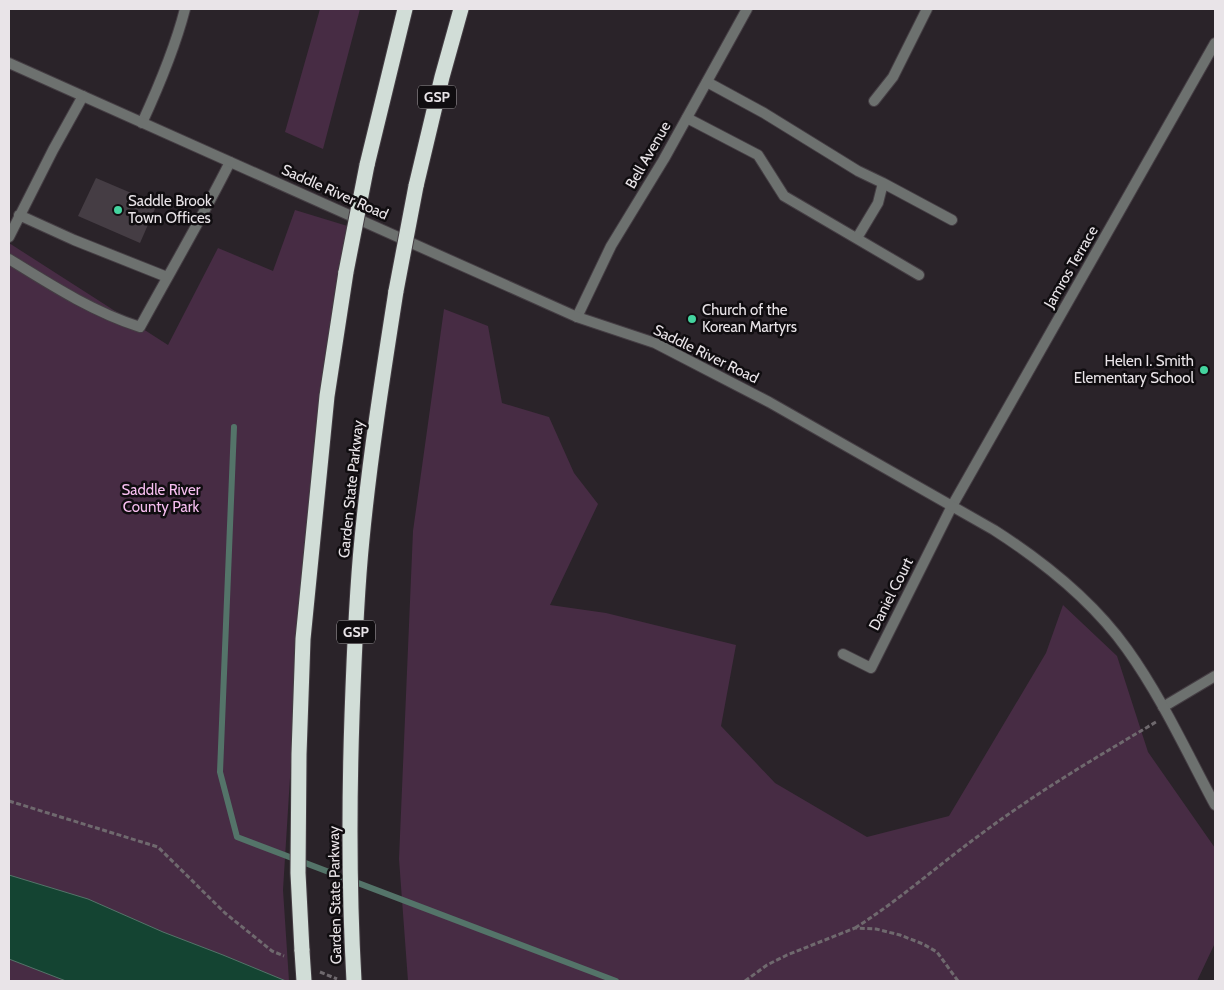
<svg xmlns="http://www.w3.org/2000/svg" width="1224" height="990" font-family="Cabin,sans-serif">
<rect width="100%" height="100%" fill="#2a2329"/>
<path fill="#472c44" d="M320,9H360L323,149L285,132Z
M295,210L354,228L301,601L283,890L289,981H9V243L168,345L218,248L273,271Z
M444,309L488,326L502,403L549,417L574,473L598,504L550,605L606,613L736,645L721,726L775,783L867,837L949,816L1046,653L1063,605L1117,656L1148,752L1215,848V943L1197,981H408L399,859L413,531Z"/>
<path fill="#144432" stroke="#547469" d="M9,875L88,899L163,932L223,955L286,981H66L9,959Z"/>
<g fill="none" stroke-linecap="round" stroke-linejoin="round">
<path stroke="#547469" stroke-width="6" d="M234,427L220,772L237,837L616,981"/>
</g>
<path fill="#453d44" d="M96,178L157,204L140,243L78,216Z"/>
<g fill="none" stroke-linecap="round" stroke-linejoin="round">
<defs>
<path id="service" d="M707,82L764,113L858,171L883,183L952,220
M687,118L758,155L784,196L919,275
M19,215L74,240L167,277
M9,237L53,150L83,96
M857,238L878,203L883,183
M9,259C51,285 93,312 140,327C170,272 202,218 230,162
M1163,707L1215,676"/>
<path id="minor" d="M874,101L893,77L927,9
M142,123C159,86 175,48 185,9
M577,317L611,246L664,159L747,9
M843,654L871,668L952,506L1215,43"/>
<path id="tertiary" d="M9,63L577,317L655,343L769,402L994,530C1044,562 1092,600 1127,649C1162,698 1187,753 1215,805"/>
<path id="motorway" d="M367,165L405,9
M416,186L442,77L461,9
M302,951L298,873L299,754L303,639L327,396L346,272
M354,981C349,893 349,805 352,716C354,657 356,598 362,539C370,456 383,374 396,291"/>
</defs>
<use href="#service" stroke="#453e44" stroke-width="12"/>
<use href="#minor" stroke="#453e44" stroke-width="12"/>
<use href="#tertiary" stroke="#453e44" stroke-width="12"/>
<use href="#motorway" stroke="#453e44" stroke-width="17"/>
<path stroke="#6f696e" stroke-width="3" stroke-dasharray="5 2.5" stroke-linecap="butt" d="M9,801L158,847L225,913L272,951L284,956
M855,928C898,901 936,867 977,837C1034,794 1095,758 1156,722
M320,972L337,979
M745,981L767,965L787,955L855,928L876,929L900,935L923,944L937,952L958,981"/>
<use href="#service" stroke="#6d716f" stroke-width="10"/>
<use href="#minor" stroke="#6d716f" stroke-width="10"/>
<use href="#tertiary" stroke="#6d716f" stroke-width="10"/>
<use href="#motorway" stroke="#d1ddd7" stroke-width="15"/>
<defs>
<path id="motorway-bridge" d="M346,272L367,165
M396,291L416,186
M302,951L304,981"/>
</defs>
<use href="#motorway-bridge" stroke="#453e44" stroke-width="17" stroke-linecap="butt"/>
<use href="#motorway-bridge" stroke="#d1ddd7" stroke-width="15"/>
</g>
<g fill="#44d49f" stroke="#100d10" stroke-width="2">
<circle cx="118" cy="210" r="5"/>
<circle cx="692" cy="319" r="5"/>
<circle cx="1204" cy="370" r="5"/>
</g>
<g text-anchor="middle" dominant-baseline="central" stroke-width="5" stroke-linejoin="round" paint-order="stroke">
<g fill="#100d10" stroke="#a8a4a7" stroke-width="1">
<rect x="418" y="85.5" width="38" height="23" rx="4"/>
<rect x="337" y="620.5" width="38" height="23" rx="4"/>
</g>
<g font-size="14" font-weight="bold" fill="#e9e4e8">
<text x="437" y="97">GSP</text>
<text x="356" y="632">GSP</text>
</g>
<g font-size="15" fill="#e9e4e8" stroke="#100d10">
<text transform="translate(648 155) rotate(-60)">Bell Avenue</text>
<text transform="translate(335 192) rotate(24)">Saddle River Road</text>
<text transform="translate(1071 267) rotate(-60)">Jamros Terrace</text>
<text transform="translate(706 354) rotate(26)">Saddle River Road</text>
<text transform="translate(351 489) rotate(-84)">Garden State Parkway</text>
<text transform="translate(891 594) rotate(-63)">Daniel Court</text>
<text transform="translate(335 895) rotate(-91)">Garden State Parkway</text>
</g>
<g font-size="15" fill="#e9e4e8" stroke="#100d10" text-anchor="start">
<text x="128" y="201">Saddle Brook<tspan x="128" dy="17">Town Offices</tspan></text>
<text x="702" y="310">Church of the<tspan x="702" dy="17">Korean Martyrs</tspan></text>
<text x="1194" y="361" text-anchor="end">Helen I. Smith<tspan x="1194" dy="17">Elementary School</tspan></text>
</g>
<g font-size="15" fill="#f7bef0" stroke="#100d10">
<text x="161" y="490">Saddle River<tspan x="161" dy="17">County Park</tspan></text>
</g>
</g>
<rect width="1224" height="990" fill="none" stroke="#e9e4e8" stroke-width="20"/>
</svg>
